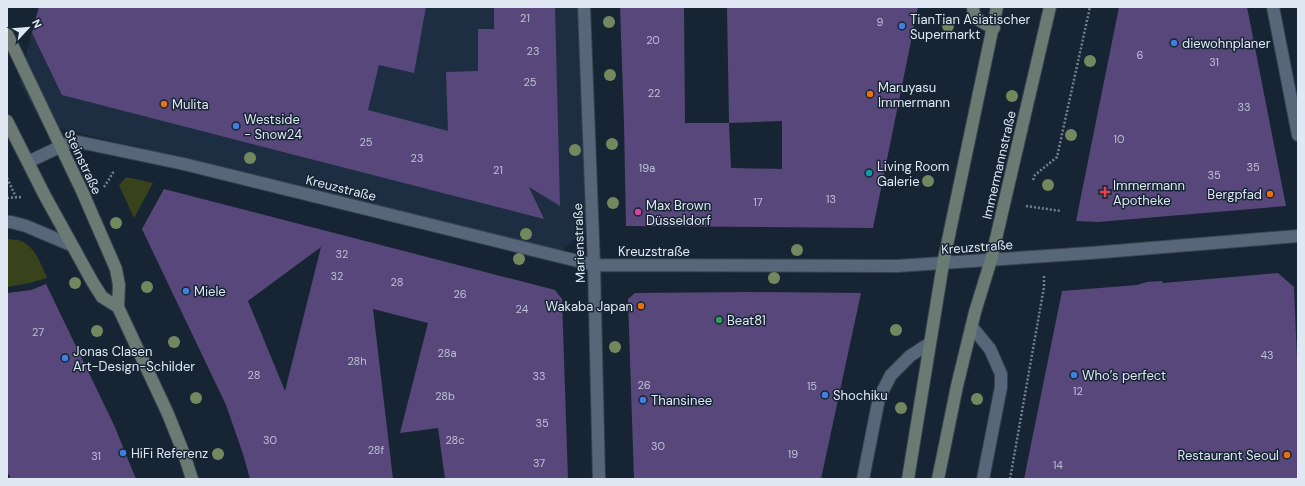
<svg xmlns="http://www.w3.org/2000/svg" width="1305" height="486" font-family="'DM Sans',sans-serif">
<rect width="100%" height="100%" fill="#172434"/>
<path fill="#1d2e43" d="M38,7H579L589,225L562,251L42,124L19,82Z"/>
<path fill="#38431b" d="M126,177L153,183L134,218L119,185Z
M9,239C12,240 18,239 21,241C36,248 41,264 47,278L30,283L7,287V240Z"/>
<path fill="#58477a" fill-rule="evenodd" d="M39,7H426L414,73L379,65L368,110L448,131L446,72L478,71V29H494V7H555L560,206L529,187L544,219L62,95L32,33Z
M620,7H684L685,123H729L727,7H918L873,228L626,226L624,123ZM782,121V169L731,168L729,123Z
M1119,7H1247L1286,206L1098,222L1076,221Z
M164,189L555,290L562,299L568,479H445L438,428L400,433L428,323L373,309L393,479H250L243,454L226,405L142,229ZM321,247L285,391L248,301Z
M1278,273L1294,287L1298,383V479H1024L1062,291L1137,285L1147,282L1162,281L1163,283Z
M46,284L114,425L136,479H9L10,475L7,474V293L31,290Z
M749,292L861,293L821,479H634L628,299L635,293Z"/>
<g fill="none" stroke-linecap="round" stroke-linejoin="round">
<defs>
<path id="lane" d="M972,327L990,349L1001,374V387L983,479
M863,479L879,398L891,375L910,356L930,343"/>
<path id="street" d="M584,7L594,265L599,479
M1273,7L1298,135
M28,162L70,142H79L184,164L594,265L897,266L1091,253L1298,236
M7,222H11L26,226L71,245"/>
<path id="secondary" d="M973,7C973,20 983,23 994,28
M7,34L82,191L116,269L119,285L118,307L168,414L184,454L192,479
M7,121L45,196L92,281L102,297L118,307
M908,479L943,264L997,7
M938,479L957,386L975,312L991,260L1050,7"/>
</defs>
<use href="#lane" stroke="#38424f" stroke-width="14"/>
<use href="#street" stroke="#38424f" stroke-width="14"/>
<use href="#secondary" stroke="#38424f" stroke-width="14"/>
<path stroke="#76818f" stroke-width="2.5" stroke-dasharray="2 2" stroke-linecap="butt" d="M7,178L16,197
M1033,180L1035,175L1057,157L1090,7
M104,187L113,173L112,171
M7,198L22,197
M1026,206L1061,211
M1010,479L1044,287V276"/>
<use href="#lane" stroke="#576679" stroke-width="12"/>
<use href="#street" stroke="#576679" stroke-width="12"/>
<use href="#secondary" stroke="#6b7a72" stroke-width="12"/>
</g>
<g fill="#74885f">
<circle cx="609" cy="22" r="6"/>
<circle cx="948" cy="26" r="6"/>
<circle cx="1090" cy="61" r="6"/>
<circle cx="610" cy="75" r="6"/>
<circle cx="1012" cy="96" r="6"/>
<circle cx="1071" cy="135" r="6"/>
<circle cx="612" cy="144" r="6"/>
<circle cx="575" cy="150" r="6"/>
<circle cx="250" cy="158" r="6"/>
<circle cx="928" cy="181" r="6"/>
<circle cx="1048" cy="185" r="6"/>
<circle cx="613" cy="203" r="6"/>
<circle cx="116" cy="223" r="6"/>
<circle cx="526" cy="234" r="6"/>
<circle cx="797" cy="250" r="6"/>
<circle cx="519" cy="259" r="6"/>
<circle cx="774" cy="278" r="6"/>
<circle cx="75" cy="283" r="6"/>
<circle cx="147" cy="287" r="6"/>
<circle cx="896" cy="330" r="6"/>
<circle cx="97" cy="331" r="6"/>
<circle cx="174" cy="342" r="6"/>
<circle cx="615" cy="347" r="6"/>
<circle cx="196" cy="398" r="6"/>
<circle cx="977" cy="399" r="6"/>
<circle cx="901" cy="408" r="6"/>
<circle cx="218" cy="454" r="6"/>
</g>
<g fill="#3f7fe0" stroke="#172434" stroke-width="1.5">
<circle cx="902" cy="26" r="4"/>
<circle cx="1174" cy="43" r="4"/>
<circle cx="236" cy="126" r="4"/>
<circle cx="186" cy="291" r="4"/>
<circle cx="65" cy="358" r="4"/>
<circle cx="1074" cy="375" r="4"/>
<circle cx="825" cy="395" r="4"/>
<circle cx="643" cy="400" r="4"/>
<circle cx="123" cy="453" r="4"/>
</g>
<g fill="#e8710a" stroke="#172434" stroke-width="1.5">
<circle cx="870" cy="94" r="4"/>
<circle cx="164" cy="104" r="4"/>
<circle cx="1270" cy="194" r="4"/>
<circle cx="641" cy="306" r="4"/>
<circle cx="1287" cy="455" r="4"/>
</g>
<circle fill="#0f9aa8" stroke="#172434" stroke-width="1.5" cx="869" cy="173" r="4"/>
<path fill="#e0444e" stroke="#172434" stroke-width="1.5" d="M1103 186h4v4h4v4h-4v4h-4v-4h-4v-4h4z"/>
<circle fill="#d1479c" stroke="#172434" stroke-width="1.5" cx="638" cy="212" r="4"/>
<circle fill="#2e9e5b" stroke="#172434" stroke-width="1.5" cx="719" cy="320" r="4"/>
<g text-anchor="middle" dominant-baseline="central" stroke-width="3" stroke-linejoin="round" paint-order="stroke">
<g font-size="11" fill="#bdc0d5">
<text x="525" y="18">21</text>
<text x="880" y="22">9</text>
<text x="653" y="40">20</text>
<text x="533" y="51">23</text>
<text x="1140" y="55">6</text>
<text x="1214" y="62">31</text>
<text x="530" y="82">25</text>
<text x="654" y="93">22</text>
<text x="1244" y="107">33</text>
<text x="1119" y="139">10</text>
<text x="366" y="142">25</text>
<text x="417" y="158">23</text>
<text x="1253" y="167">35</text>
<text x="647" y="168">19a</text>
<text x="498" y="170">21</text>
<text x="1214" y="175">35</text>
<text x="831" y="199">13</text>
<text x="758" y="202">17</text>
<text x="342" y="254">32</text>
<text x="337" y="276">32</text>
<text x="397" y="282">28</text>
<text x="460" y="294">26</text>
<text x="522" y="309">24</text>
<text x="38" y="332">27</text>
<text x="447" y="353">28a</text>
<text x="1267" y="355">43</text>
<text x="357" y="361">28h</text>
<text x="254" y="375">28</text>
<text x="539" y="376">33</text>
<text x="644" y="385">26</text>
<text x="812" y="386">15</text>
<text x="1078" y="391">12</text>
<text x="445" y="396">28b</text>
<text x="542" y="423">35</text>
<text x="270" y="440">30</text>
<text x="455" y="440">28c</text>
<text x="658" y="446">30</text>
<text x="376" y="450">28f</text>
<text x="793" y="454">19</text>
<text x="96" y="456">31</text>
<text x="539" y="463">37</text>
<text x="1058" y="465">14</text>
</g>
<g font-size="13" fill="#dfe8f3" stroke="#172434" text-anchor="start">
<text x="910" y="19">TianTian Asiatischer<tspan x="910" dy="15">Supermarkt</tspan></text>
<text x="1182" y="43">diewohnplaner</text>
<text x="878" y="87">Maruyasu<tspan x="878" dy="15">Immermann</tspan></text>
<text x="172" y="104">Mulita</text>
<text x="244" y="119">Westside<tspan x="244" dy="15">- Snow24</tspan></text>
<text x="877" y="166">Living Room<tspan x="877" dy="15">Galerie</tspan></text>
<text x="1113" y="185">Immermann<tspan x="1113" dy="15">Apotheke</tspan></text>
<text x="1262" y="194" text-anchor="end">Bergpfad</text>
<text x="646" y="205">Max Brown<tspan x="646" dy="15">Düsseldorf</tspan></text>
<text x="194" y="291">Miele</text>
<text x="633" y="306" text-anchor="end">Wakaba Japan</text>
<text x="727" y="320">Beat81</text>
<text x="73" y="351">Jonas Clasen<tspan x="73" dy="15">Art-Design-Schilder</tspan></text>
<text x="1082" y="375">Who’s perfect</text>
<text x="833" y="395">Shochiku</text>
<text x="651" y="400">Thansinee</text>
<text x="131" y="453">HiFi Referenz</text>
<text x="1279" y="455" text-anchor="end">Restaurant Seoul</text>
</g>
<g font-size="13" fill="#dfe8f3" stroke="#172434">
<text transform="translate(83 162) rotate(65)">Steinstraße</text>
<text transform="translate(999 165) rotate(-77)">Immermannstraße</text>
<text transform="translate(341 188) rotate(14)">Kreuzstraße</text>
<text transform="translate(579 243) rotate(-92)">Marienstraße</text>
<text transform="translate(977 247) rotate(-4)">Kreuzstraße</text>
<text x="654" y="251">Kreuzstraße</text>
</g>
</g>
<rect width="1305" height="486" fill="none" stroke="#dfe8f3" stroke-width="16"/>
<g transform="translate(28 28) rotate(64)" stroke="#172434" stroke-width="3" paint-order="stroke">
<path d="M0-3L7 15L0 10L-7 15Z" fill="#dfe8f3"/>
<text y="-6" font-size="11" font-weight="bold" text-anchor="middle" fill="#dfe8f3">N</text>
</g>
</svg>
